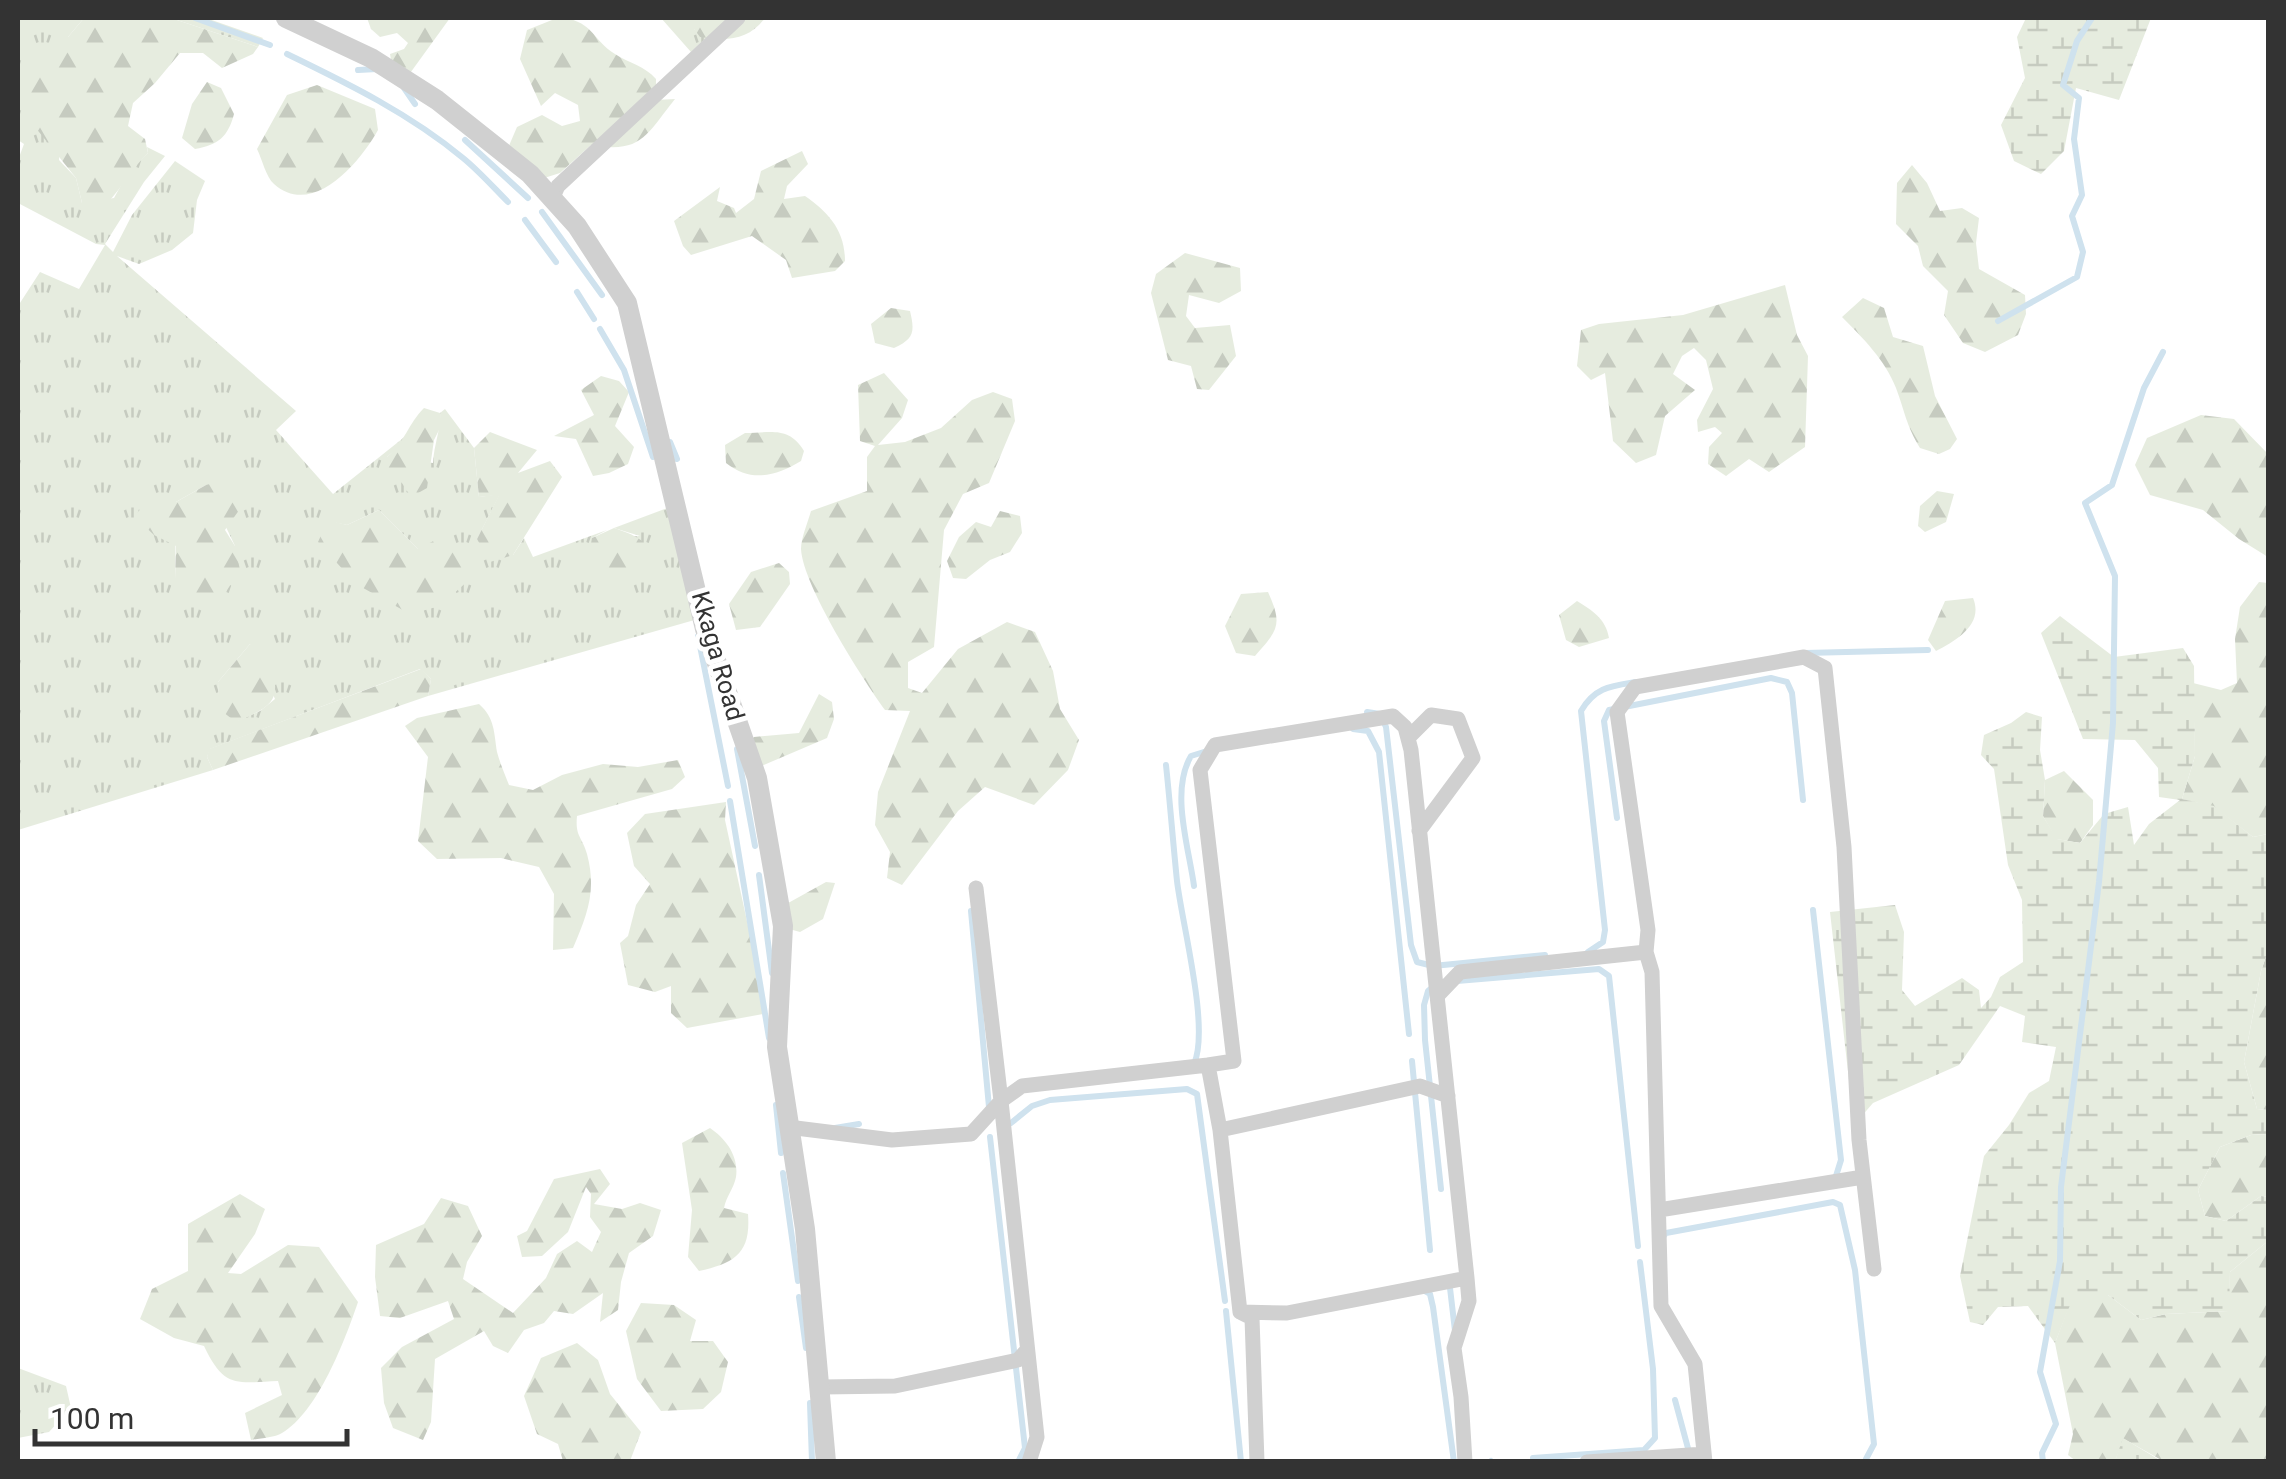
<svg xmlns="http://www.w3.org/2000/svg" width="2286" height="1479" font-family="Roboto,sans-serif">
<defs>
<pattern id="grass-tufts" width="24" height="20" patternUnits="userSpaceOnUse" patternTransform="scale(2.5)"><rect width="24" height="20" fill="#e6ecdf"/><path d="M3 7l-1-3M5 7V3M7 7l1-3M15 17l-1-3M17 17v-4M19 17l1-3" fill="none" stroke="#c6cbc0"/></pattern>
<pattern id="forest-firs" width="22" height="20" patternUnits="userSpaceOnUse" patternTransform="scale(2.5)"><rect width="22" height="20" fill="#e6ecdf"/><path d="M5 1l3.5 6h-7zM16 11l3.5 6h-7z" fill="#c6cbc0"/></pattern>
<pattern id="wetland-marsh" width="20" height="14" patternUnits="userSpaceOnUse" patternTransform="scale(2.5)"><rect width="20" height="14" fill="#e6ecdf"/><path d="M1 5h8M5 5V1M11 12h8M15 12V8" fill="none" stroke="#c6cbc0"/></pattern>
</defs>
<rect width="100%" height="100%" fill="#fff"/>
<path fill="url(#grass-tufts)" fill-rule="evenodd" d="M18,18H84L68,37L59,160L76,178L82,203L114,198L129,171L148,153L147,147L165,156L144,182L105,244L113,252L132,215L175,161L205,181L197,200L193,233L172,250L139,264L117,256L296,411L276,430L333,494L407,435L405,442L387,457L433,463C434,444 441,429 440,413L445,409L474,448L479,497L500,494L477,539L513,555L524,538L533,557L607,530L592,538L640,536L614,528L670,507L698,619L428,696L431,679L420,669L210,749L207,757L213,770L18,830V306L40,272L79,289L105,245L96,244L18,203V160L24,144L18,140ZM206,485L235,546L175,579L176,502ZM379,510L418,549L328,521L347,525ZM250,644L275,699L260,711L237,721L220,709L218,682Z
M171,18H206L263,38L258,47Z
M661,18H694V29L706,38L691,52Z
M18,1368L66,1386L71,1408L49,1432L18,1438Z"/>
<path fill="url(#forest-firs)" d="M84,18H171L258,47L253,54L222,68L203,53H180L155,83L133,103L128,126L145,139L148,153C129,171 119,194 99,211L82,203L76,178L35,127L22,85L43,44L68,37Z
M367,18H450L408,76L392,65L390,54L404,49L408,43L397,33L380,37L371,29Z
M557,18C592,18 592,40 615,54C629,63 645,66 656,79V100L675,99C646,135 642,154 591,145L560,173L541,179L508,148L517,127L542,115L562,126L580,121L578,105L555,93L541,106L520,59L527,30Z
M694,18H765C748,41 726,41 700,37L694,29Z
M207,82L221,88L234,114C228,137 218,145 195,149L182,138L192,104Z
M317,85L375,109L378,130C361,161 313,219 274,184C266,177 262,159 257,149L287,95Z
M802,151L808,164L787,186L784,199L805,196C828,212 845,230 845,261L835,271L792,278L786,260L752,236L691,255L683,246L674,221L720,187L717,201L734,208L736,213L754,199L761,171Z
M1912,165L1927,183L1940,211L1962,208L1979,218L1976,243L1979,269L2025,295L2026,314L2018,335L1985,352L1963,343L1944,315L1948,291L1923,266L1918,246L1896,224L1897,183Z
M1185,253L1240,268L1241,291L1219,303L1189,295L1186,316L1195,328L1230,325L1236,356L1209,390L1197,389L1191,366L1168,360L1151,293L1156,274Z
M1785,285L1797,335L1808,356L1805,447L1769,472L1749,459L1726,476L1708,464L1709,447L1722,433L1715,427L1698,432L1697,420L1713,389L1706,360L1694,348L1682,356L1673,374L1695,390L1665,416L1656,455L1636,463L1613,441L1605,373L1591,380L1577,366L1581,330L1599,324L1683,315Z
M1863,298L1884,308L1893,337L1923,346L1935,396L1957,439L1950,449L1939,454L1920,448C1906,425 1905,412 1896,388C1885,360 1863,338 1842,317Z
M891,308L910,311C915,332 914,339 894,348L875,343L871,324Z
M884,373L908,400L902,418L878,445L905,442L941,428L972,400L993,392L1012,399L1015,421L989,483L963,494L944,530L934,647L908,662V688L922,693L958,649L1007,622L1035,632L1053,671L1060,709L1079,740L1068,770L1034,805L985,787L958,811L902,885L887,878L890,852L875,825L878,792L910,711L885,710C862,678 803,586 801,549C801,538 808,522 811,511L867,491V457L875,446L860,441L858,385Z
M601,376L619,381L629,392L615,426L634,447L628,464L609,473L593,476L576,439L554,436L594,415L581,390Z
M424,408L440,413L441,426L434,440L427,488L411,497L400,480L389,474L387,457C405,442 408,424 424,408Z
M2201,415L2234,419L2268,454V557L2239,539L2203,510L2150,495L2135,465L2147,438Z
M490,432L537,450L518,473L550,461L562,477L513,555L490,562L477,539L499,495L479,497L474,448Z
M745,433C771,433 789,426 804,451L801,461C776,476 751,483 726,463L725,445Z
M232,478L242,506L225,530L235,546L240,570L220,601L195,607L175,579L176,546L154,535L134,516L154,495L176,502L206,485Z
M1937,491L1954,494L1946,522L1925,532L1918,526L1920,506Z
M379,510L418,549L443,536L461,551L470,579L440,606L410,614L356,584L318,542L328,520L347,525Z
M1000,511L1020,516L1022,533L1010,552L990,560L966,579L953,578L947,561L959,537L976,522L991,527Z
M614,528C651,540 657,549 632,582L614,580L587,565L592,538Z
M779,563L789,572L790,584L760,627L736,630L729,604L751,572Z
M2259,582L2268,583V834L2253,837L2214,807L2182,799L2195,756L2193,683L2221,690L2237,683L2235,639L2240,607Z
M1268,592C1283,625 1278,630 1255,656L1236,653L1225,626L1241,594Z
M1973,598C1984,624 1957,640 1936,651L1928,640L1945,601Z
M1577,601C1592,610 1606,619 1609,638L1579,647L1566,640L1559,615Z
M250,644L269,656C281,699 278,704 236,722L219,709L218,682Z
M421,669L431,679L428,696L213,770L207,757L209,749Z
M819,694L832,702L834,719L827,738L745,773L740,751L754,737L799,733Z
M479,704C495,718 494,733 497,752C500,763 505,775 509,785L533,790L562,775L603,764L638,767L678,760L685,777L672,789L577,816C575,837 582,836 587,854C597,891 587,915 573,948L553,950L554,894L539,867L501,858L437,859L418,841L428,757L405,726L417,718Z
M2064,771L2093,800V825L2080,843L2056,839L2043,816L2045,780Z
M726,802L725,820L755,958L763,1014L687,1028L671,1013V986L655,992L628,985L620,943L628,936L636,905L650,884L634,866L627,833L645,814Z
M826,882L835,883L823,919L800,932L775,925L773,907L790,902Z
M2268,951V1110L2257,1109L2244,1062L2261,971Z
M710,1128C726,1139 739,1156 736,1177C734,1188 726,1197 724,1208L748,1214C751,1253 735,1263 699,1271L688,1257L692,1210L682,1143Z
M2268,1134V1197L2261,1196L2226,1221L2205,1216L2198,1190L2220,1147L2251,1135Z
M600,1169L610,1184L594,1204L622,1209L640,1203L661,1210L653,1236L629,1253L621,1282L618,1310L600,1322L603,1293L573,1314L554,1311L544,1323L524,1330L508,1353L493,1346L484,1331L435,1359L431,1422L423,1440L393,1428L384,1403L381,1368L402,1347L454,1319L448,1301L400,1318L380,1316L375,1277L376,1245L424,1224L441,1198L468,1206L482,1236L467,1262L463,1279L513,1313L546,1278L557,1254L577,1241L592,1252L601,1232L590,1217L591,1194L586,1187L568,1232L542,1256L522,1257L517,1236L527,1231L554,1179Z
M240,1194L265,1209L255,1234L228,1273L241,1274L288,1245L319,1247L358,1302C345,1340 318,1412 282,1433C274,1438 260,1438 251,1440L245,1413L282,1395L278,1381C235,1383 224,1388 204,1346L174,1338L140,1319L152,1289L188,1271V1224Z
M2268,1241V1459L2163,1461L2124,1439L2115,1461H2076L2068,1455L2073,1434L2055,1343L2073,1295H2108L2141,1320L2166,1314L2228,1311L2230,1272Z
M641,1303L674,1305L696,1320L690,1341H713L728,1362L721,1392L703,1409L661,1411L637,1379L626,1331Z
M577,1343L598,1360L610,1394L641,1432L630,1461H563L558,1444L537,1434L524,1396L541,1358Z"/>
<path fill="url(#wetland-marsh)" d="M2026,18H2151L2119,100L2076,88L2064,151L2041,174L2014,161L2001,125L2025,78L2017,37Z
M2060,616L2114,657L2183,648L2194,666L2195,756L2182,799L2214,806L2253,837L2268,834V951L2261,971L2244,1062L2257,1109L2268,1110V1134L2251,1135L2220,1147L2198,1190L2205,1216L2226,1221L2261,1196L2268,1197V1241L2230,1272L2229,1311L2166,1314L2141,1320L2108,1295H2074L2055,1343L2028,1306L1998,1307L1983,1325L1970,1322L1960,1276L1984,1156L2009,1125L2029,1093L2049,1081L2056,1047L2022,1042L2025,1016L2000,1006L1959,1065L1873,1103L1854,1125L1830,912L1895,905L1904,932L1902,990L1915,1006L1962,978L1979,990L1981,1008L1991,997L2000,977L2023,962L2022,900L2008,865L1994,769L1981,755L1984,735L2011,723L2026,712L2042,717L2040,750L2045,780L2043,816L2057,839L2080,843L2104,814L2128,807L2134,845L2149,824L2180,800L2159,797L2158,768L2135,740L2083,739L2041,633Z
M2123,1438L2158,1459L2163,1461H2115Z"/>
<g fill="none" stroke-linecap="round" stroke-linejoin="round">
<path stroke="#cfe2ee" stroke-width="6" d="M195,18L270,45
M287,54C349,84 410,114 463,158C479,171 494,188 508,202
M358,70L377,69
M404,88L415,104
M465,140L528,198
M542,212L602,295
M525,220L556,262
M577,292L594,319
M1998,321L2077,277L2083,252L2072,216L2082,195L2074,139L2079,98L2063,85L2077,41L2092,18
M600,329L624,370L653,457
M670,442L677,459
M698,636L728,786
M1805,653L1928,650
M1367,712L1380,714L1386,727L1411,945L1417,962L1433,966L1545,955
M1353,729L1368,731L1379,752L1409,1034
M737,749L755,846
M1166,765C1170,803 1173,842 1177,881C1182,924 1210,1028 1194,1064
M730,801L769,1038
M1617,818L1604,721L1609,710L1771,678L1787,682L1792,693L1803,800
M759,875L772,973
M1194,886C1189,848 1170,791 1191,756L1207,751
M1813,910L1841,1160L1836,1176
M971,911L989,1107
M1588,952L1603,942L1605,930L1581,711C1595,687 1611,686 1636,682
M1457,981L1599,969L1609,976L1638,1246
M1435,985L1428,991L1424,1005L1425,1040L1441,1189
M1412,1061L1430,1250
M776,1105L781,1153
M1011,1123L1032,1106L1050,1100L1187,1089L1197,1094L1225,1301
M835,1128L859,1124
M990,1137L1025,1448L1018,1462
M783,1173L798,1281
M1663,1237L1666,1233L1833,1202L1840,1205L1855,1270L1874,1444L1866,1459
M1450,1288L1455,1331
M1421,1289L1430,1294L1433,1307L1454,1462
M799,1297L806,1348
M1226,1311L1241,1462
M1675,1400L1689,1452
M810,1403L812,1462
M1533,1458L1644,1450L1655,1438L1653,1369L1640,1262
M1490,1462L1491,1461
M2043,1462L2042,1453L2056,1424L2040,1372L2060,1261L2061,1187L2099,882L2113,723L2115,576L2085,503L2112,485L2144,388L2163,352"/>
<path stroke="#d0d0d0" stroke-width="15" d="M553,197L558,186L738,18
M1408,738L1431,715L1458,719L1473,758L1419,831
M1646,952L1648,930L1617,712L1635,687L1804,657L1825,668L1844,847L1859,1140L1874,1269
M1439,994L1460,972L1646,952L1652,972L1661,1306L1695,1364L1705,1462
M1208,1065L1234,1061L1200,770L1215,745L1393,716L1405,727L1411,750L1467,1278L1287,1313L1240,1312
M788,1127L892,1140L971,1134L1001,1101L976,888
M1220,1130L1420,1086L1448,1096
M1659,1210L1863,1177
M822,1387L895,1386L1018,1360L1027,1350
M1029,1462L1037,1437L1001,1101L1022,1086L1208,1065L1220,1130L1240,1312L1252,1318L1257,1462
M1465,1462L1461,1397L1454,1348L1469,1301L1467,1278
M1587,1462L1704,1454"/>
<path stroke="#d0d0d0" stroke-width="20" d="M286,18L371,58L437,100L530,174L577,226L627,303L705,629L757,778L783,926L777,1047L805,1229L826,1462"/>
</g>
<g text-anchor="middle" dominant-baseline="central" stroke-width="10" stroke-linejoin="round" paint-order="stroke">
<g font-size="25" fill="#333" stroke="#fff">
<text transform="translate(718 656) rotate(74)">Kkaga Road</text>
</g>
</g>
<rect width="2286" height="1479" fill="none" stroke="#333333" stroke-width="40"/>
<path d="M35 1429v15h312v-15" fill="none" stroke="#333333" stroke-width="5"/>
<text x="50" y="1429" font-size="30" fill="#333333" stroke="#ffffff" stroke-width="8" paint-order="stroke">100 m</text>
</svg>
